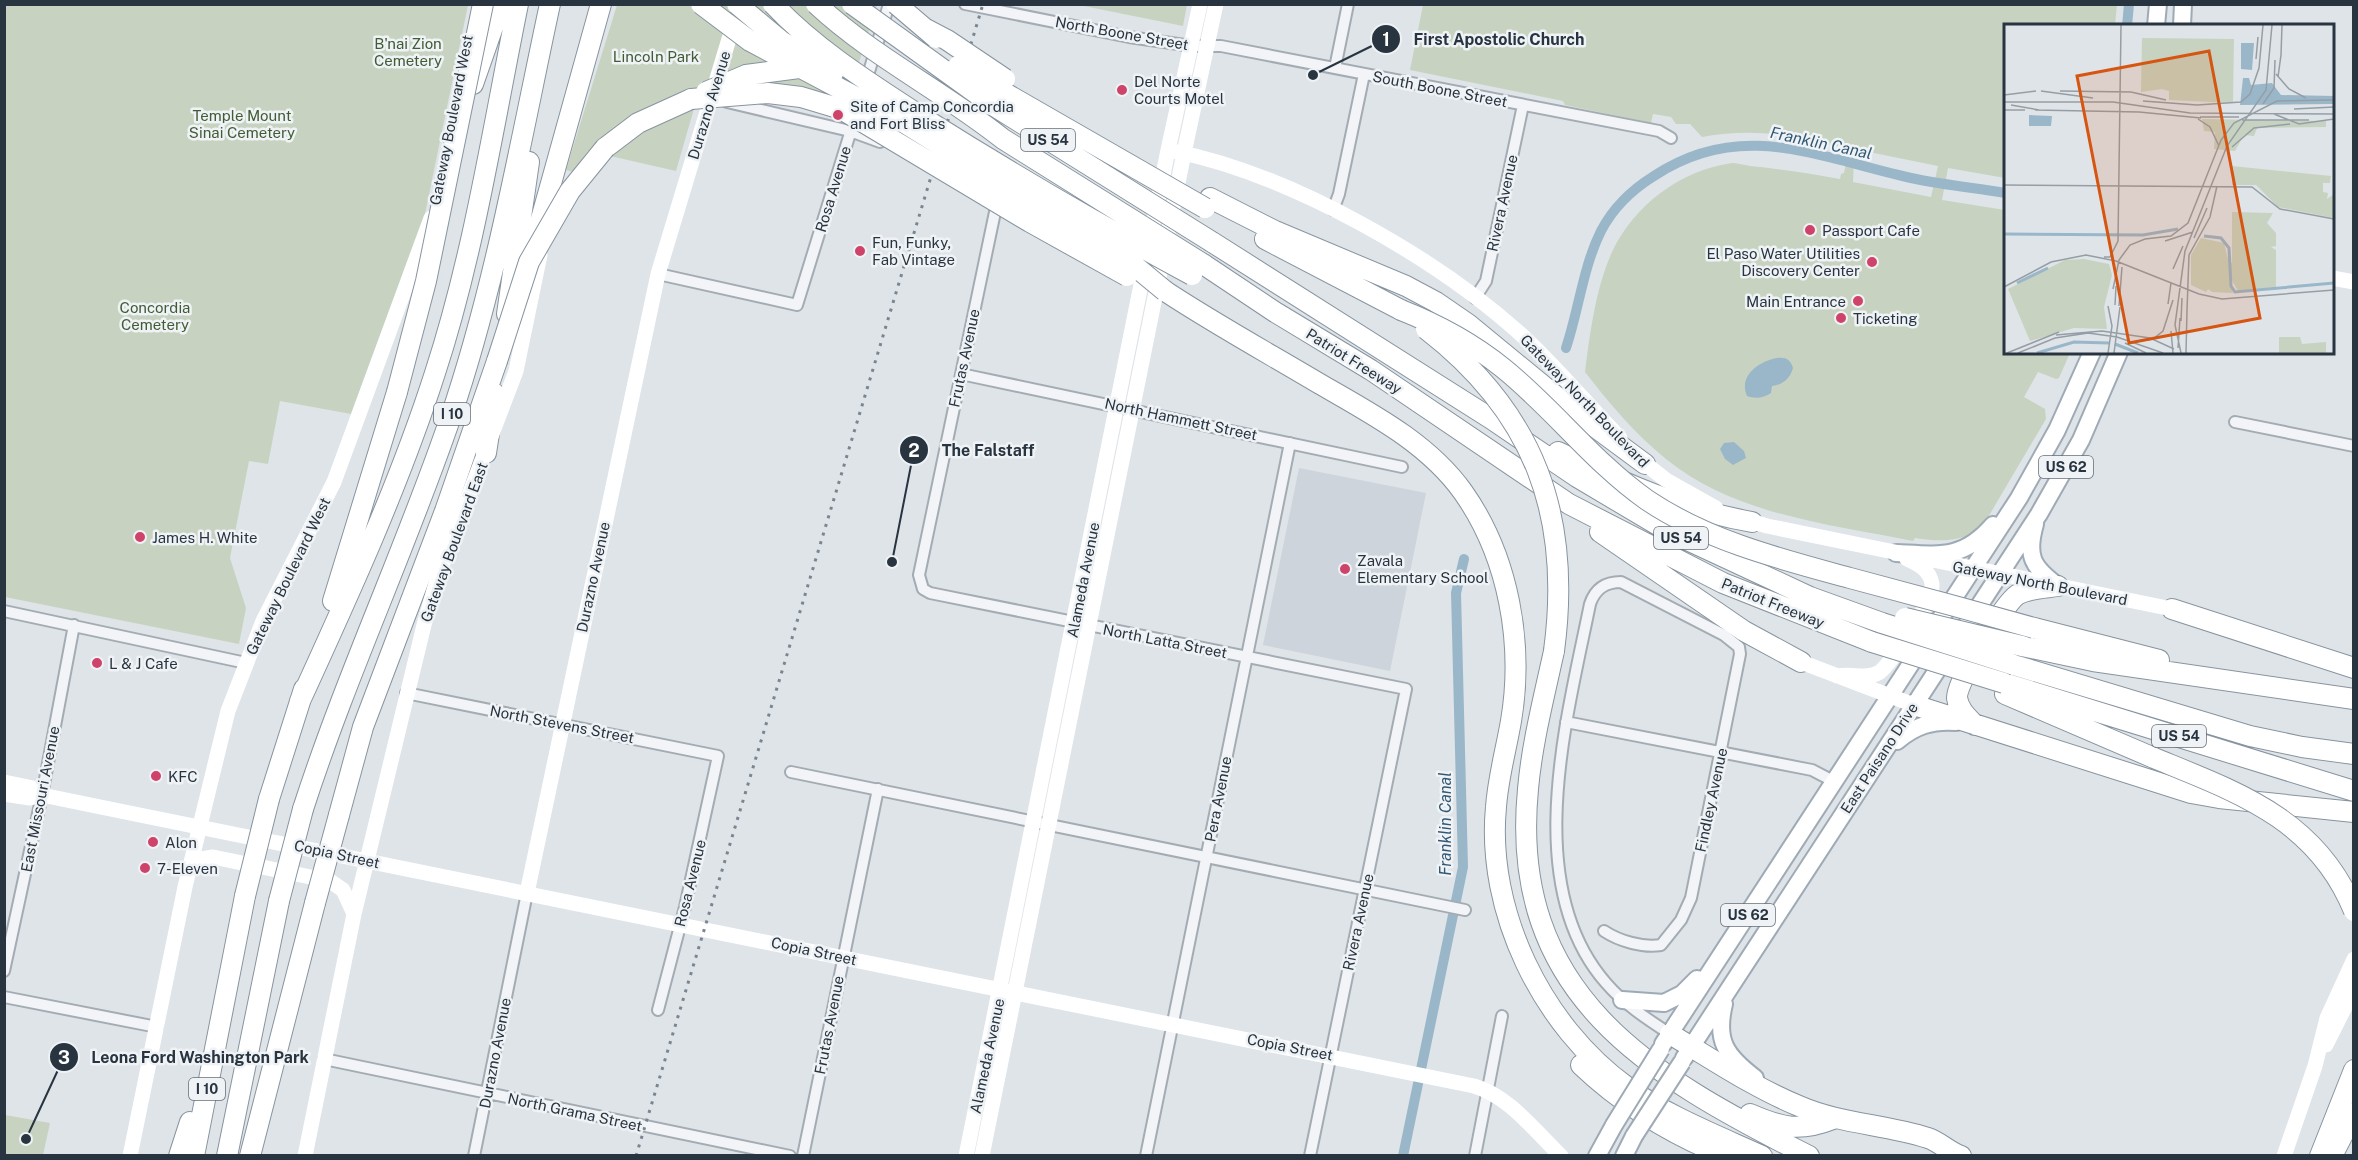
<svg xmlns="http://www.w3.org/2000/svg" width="2358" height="1160" font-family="'Public Sans',sans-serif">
<rect width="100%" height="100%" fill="#dfe4e9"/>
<path fill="#cdd4db" d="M1299,468L1426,493L1390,671L1263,645Z"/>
<path fill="#c7d3c0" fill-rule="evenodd" d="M4,5H468L425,214L351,414L280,401L268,464L249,461L230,558L246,608L239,644L5,597Z
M617,5H877L843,113L702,81L676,171L588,151L573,172L566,170Z
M1079,5L1187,4V5L1183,26Z
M1423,5H2117L2115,25L2006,26L2005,178L1948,168L1942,200L2005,210L2006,352L2070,353L2059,378L2056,379L2038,372L2024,397L2045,409L2046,419L1984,524C1964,543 1941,542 1915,538L1913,541C1828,524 1735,515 1666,459C1635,434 1609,403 1585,372C1590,333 1596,287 1612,252C1634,205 1681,170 1732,163C1737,163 1744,165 1750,166C1780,169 1809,173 1840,179L1841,174L1844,173L1848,153L1846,148C1792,136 1757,127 1702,137L1690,124H1676L1671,117L1653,114L1651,123L1565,105L1563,101L1410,70ZM1859,150L1938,166L1931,197L1853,182C1854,171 1852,161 1859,150Z
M5,1115L50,1123L43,1155H5Z"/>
<path fill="#9ab7c9" d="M1777,358C1786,357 1791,360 1793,368C1790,379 1782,385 1772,386L1771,393C1764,398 1755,399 1747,396C1738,375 1760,361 1777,358Z
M1734,442L1744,451L1746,458L1733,465L1725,459L1720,449L1724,443Z"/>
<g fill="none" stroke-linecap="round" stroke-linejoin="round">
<path stroke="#9ab7c9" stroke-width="10" d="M2127,26L2129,4
M1566,348C1579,309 1583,267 1601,231C1613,208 1633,189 1654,176C1743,117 1822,159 1916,179C1945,185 1976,188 2006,193
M1403,1156L1463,867L1456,593L1464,559"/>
<defs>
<path id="street" d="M965,4L1129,37L1192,46H1221L1659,131L1671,138
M1335,68L1348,4
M866,82L889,4
M727,102L850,131L880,142
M1333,210L1339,194L1364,74
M995,212L919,575L923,589L930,593L1406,689L1310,1156
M658,274L797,305L856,114
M1475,298L1486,281L1523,105
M961,374L1402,467
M2235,422L2354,446
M4,611L246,663
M406,693L718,756L685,907L658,1010
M1566,722L1812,770L1835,782
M791,772L1465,910
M1604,931C1619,941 1643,948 1661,945L1681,920L1691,898L1740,654L1739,647L1724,635L1621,582C1605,582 1595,589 1590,604C1567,718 1520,885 1606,983C1624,1004 1647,1019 1670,1034
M4,971L42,795L74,625
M4,997L157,1027
M324,1059L790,1156
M474,1156L527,893
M803,1156L878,789
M1146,1156L1290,443
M1475,1156L1502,1016"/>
<path id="primary" d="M2156,26L2158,4
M2182,26L2183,4
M2035,524C2026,556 2032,567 2058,586
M1896,553C1939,555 1963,560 1993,525
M1897,741C1915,726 1932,720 1956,722
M1622,1000L1664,1003L1682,994L1697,979
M1724,1004C1715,1041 1726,1056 1755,1078
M1663,1044L2019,498L2057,430L2092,352
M1684,1058L2039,514L2081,440L2119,352
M1597,1156L1614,1125
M1624,1156L1634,1136"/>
<path id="highway" d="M473,84L501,4
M605,148L638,123L691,99
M1210,198L1275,231L1406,286L1436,302L1468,324L1580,416L1645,464
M1265,239L1401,310
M1212,242L1490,418L1577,477L1668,531L1810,597L1882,623
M533,248L601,4
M1203,264L1275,312L1371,370L1569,504L1723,583L1872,642
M1165,291C1215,324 1268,353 1320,384C1372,414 1428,443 1463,492C1509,557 1524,644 1511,721C1506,750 1498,778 1496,807C1486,911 1542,1026 1627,1087C1667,1116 1716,1135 1762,1156
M507,314L529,162
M1558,452C1621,482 1683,510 1752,522
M486,453L495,394
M1600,532L1744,631L1801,662
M333,601L397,392
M2172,609L2354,668
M2034,628L2159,660
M2022,646L2093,661L2354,699
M1554,651C1544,697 1532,743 1528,789C1508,995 1649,1075 1809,1156
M2014,665L2250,736L2302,747L2354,754
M2004,683L2354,791
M2005,694L2154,758
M300,701C349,594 399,485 435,373C474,254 493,127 518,4
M1914,705L2191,793L2219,798L2354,812
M1975,725C1967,717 1959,710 1957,698C1956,682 2004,604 2017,595C2029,588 2045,588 2058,586
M269,799L304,689
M303,809C346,676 405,550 450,419C496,284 520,143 550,4
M339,815L363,727L445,511L497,361
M1670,1034C1712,1059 1753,1087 1799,1106C1840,1124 1885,1124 1928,1138C1940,1142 1949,1152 1961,1156
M1581,1065C1623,1105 1671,1134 1725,1156
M1750,1114C1782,1128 1800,1132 1833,1119
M2333,1154L2354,1113
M179,1156L190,1122
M194,1156L245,896
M227,1156L279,901
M250,1156L315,903
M2320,1156L2354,1070"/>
</defs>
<use href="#street" stroke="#a4acb3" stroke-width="14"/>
<use href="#primary" stroke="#9eaab5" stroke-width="20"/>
<use href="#highway" stroke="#87949f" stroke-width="22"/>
<use href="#street" stroke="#f2f4f7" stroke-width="10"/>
<path stroke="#fff" stroke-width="15" d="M1173,151C1290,174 1438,258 1526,339C1559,370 1588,405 1620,438
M2332,278L2354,282
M1638,458L1666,480L1716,508
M1744,519L1767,526L2172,609
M1801,662L1914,705
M1837,676C1853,673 1867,680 1880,672C1893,660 1934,601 1932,584C1930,570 1918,564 1907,559
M4,782L33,788L42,795L120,811L1474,1086C1509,1096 1535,1131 1561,1156
M4,794L30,798L42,795
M189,872L201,859L213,857L330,881L343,890L354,914
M527,893L658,274L735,19
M2326,1045L2354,989
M130,1156L185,887L228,711L263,621L334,482L431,218
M305,1156L354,914L424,625L438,576L516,371L540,255
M966,1156L1168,150L1200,4
M982,1156L1184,153L1216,4
M2284,1156L2315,1066L2327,1018L2354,959"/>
<use href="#primary" stroke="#fff" stroke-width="16"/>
<use href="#highway" stroke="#fff" stroke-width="20"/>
<path stroke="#798692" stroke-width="3" stroke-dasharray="3 6" stroke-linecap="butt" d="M636,1156L983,4"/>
<defs>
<path id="primary-bridge" d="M1614,1125L1661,1049
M1634,1136L1682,1062"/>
<path id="highway-bridge" d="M701,4L750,41L903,122L1136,267L1165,291
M737,4L781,41L833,73
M773,4C816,50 873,85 925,119C1012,174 1101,226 1192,275
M816,4C873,57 943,91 1003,139L1203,264
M852,4L991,104L1212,242
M896,4L936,38
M926,29L947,40L1005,79
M958,66L1205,208
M706,92L746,75L799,68
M691,99L768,93L801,97L841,109L1030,222L1127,276
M1401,310C1439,325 1472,343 1503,368C1554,409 1593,462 1647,500C1708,541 1780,559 1850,578C1911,594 1973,611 2034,628
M1426,329C1535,413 1572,516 1554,651
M497,361L529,262L570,191L605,148
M397,392L426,281L483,4
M1905,618L2022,646
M1882,623L2014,665
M1872,642L2004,683
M2154,758C2237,792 2317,819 2354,911
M245,896L269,799
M279,901L303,809
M315,903L339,815"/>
</defs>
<use href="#primary-bridge" stroke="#9eaab5" stroke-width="20" stroke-linecap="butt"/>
<use href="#highway-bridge" stroke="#87949f" stroke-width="22" stroke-linecap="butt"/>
<use href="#primary-bridge" stroke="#fff" stroke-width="16"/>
<use href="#highway-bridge" stroke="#fff" stroke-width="20"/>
</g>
<g fill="#cf436a" stroke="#eff3f6" stroke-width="2">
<circle cx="1122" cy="90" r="6"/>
<circle cx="838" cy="115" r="6"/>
<circle cx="1810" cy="230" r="6"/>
<circle cx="860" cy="251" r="6"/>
<circle cx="1872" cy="262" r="6"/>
<circle cx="1858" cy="301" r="6"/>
<circle cx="1841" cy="318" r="6"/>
<circle cx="140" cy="537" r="6"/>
<circle cx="1345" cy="569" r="6"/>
<circle cx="97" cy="663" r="6"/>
<circle cx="156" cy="776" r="6"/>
<circle cx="153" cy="842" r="6"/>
<circle cx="145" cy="868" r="6"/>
</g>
<g text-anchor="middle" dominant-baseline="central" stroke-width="5" stroke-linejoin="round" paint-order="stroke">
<g fill="#eff3f6" stroke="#646d77" stroke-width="1.5">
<rect x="1021" y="129" width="54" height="22" rx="4.5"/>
<rect x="434" y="403" width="36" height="22" rx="4.5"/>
<rect x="2039" y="456" width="54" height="22" rx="4.5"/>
<rect x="1654" y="527" width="54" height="22" rx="4.5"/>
<rect x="2152" y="725" width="54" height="22" rx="4.5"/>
<rect x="1721" y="904" width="54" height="22" rx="4.5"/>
<rect x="189" y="1078" width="36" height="22" rx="4.5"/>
</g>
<g font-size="14" font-weight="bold" fill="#283440">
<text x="1048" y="140">US 54</text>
<text x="452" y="414">I 10</text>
<text x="2066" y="467">US 62</text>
<text x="1681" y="538">US 54</text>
<text x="2179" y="736">US 54</text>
<text x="1748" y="915">US 62</text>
<text x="207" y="1089">I 10</text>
</g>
<g font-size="15" fill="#283440" stroke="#eff3f6">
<text transform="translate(1122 33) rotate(10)">North Boone Street</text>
<text transform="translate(1440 89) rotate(11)">South Boone Street</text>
<text transform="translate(709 105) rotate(-73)">Durazno Avenue</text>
<text transform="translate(451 120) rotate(-79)">Gateway Boulevard West</text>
<text transform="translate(833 189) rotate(-73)">Rosa Avenue</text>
<text transform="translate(1502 203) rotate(-78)">Rivera Avenue</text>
<text transform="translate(964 358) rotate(-78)">Frutas Avenue</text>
<text transform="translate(1354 361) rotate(32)">Patriot Freeway</text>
<text transform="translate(1585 401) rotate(46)">Gateway North Boulevard</text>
<text transform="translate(1181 419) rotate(12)">North Hammett Street</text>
<text transform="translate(454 542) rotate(-70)">Gateway Boulevard East</text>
<text transform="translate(288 576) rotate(-64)">Gateway Boulevard West</text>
<text transform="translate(593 577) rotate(-78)">Durazno Avenue</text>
<text transform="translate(1083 580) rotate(-79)">Alameda Avenue</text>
<text transform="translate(2040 583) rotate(11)">Gateway North Boulevard</text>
<text transform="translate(1773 603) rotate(22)">Patriot Freeway</text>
<text transform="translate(1165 641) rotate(11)">North Latta Street</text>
<text transform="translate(562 724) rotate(11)">North Stevens Street</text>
<text transform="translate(1879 758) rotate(-57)">East Paisano Drive</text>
<text transform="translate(40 799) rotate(-79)">East Missouri Avenue</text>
<text transform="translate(1218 799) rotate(-79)">Pera Avenue</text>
<text transform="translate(1711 800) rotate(-78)">Findley Avenue</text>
<text transform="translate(337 854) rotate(12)">Copia Street</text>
<text transform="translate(690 883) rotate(-76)">Rosa Avenue</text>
<text transform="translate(1358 922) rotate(-78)">Rivera Avenue</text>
<text transform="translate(814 951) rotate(12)">Copia Street</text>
<text transform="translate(829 1025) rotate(-79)">Frutas Avenue</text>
<text transform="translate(1290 1047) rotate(11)">Copia Street</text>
<text transform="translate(495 1053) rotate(-79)">Durazno Avenue</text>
<text transform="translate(987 1056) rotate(-78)">Alameda Avenue</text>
<text transform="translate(575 1112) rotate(12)">North Grama Street</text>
</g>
<g font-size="15" fill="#415c35" stroke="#eff3f6">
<text x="408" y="43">B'nai Zion<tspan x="408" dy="17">Cemetery</tspan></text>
<text x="656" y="56">Lincoln Park</text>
<text x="242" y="115">Temple Mount<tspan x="242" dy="17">Sinai Cemetery</tspan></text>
<text x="155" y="307">Concordia<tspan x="155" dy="17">Cemetery</tspan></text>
</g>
<g font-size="15" fill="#283440" stroke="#eff3f6" text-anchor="start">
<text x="1134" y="81">Del Norte<tspan x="1134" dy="17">Courts Motel</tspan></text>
<text x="850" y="106">Site of Camp Concordia<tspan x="850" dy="17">and Fort Bliss</tspan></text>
<text x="1822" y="230">Passport Cafe</text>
<text x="872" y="242">Fun, Funky,<tspan x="872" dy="17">Fab Vintage</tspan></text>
<text x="1860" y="253" text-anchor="end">El Paso Water Utilities<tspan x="1860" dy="17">Discovery Center</tspan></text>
<text x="1846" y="301" text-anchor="end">Main Entrance</text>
<text x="1853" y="318">Ticketing</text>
<text x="152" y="537">James H. White</text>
<text x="1357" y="560">Zavala<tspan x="1357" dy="17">Elementary School</tspan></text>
<text x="109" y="663">L &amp; J Cafe</text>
<text x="168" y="776">KFC</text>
<text x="165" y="842">Alon</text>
<text x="157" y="868">7-Eleven</text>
</g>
<g font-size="16" font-style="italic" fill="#325874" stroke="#eff3f6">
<text transform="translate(1821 143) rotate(12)">Franklin Canal</text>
<text transform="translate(1445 824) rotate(-90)">Franklin Canal</text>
</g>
</g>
<g transform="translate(2004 24)">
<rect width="330" height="330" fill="#dfe4e9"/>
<path d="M138,14L230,15L229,79L165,76V67L158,65L137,68ZM198,95L322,97V103L253,104L250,112L240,111L231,127L210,125L211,108L200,107ZM228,142L327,152L326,159H319V168L324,169L323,175L330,170V194L274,183L252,161H228ZM228,188L269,189L263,199L272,209V222L267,223L272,226V264L234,267L225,251L229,269L208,268L204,265L202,268L187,261V231L197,214L220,219L225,239H228ZM80,235L105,240L108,251L100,283L103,305L70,304L26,317L4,265L61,236ZM275,313H296L298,320L322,318V329H275Z" fill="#c7d3c0"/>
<path d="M237,19H250L248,46L237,45ZM239,54H245L247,61L268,59L277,71L330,72V80L236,81ZM25,91L48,92L47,102H25Z" fill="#9ab7c9"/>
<path fill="none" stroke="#9ab7c9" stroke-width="3" d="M0,210L139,211L174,205M200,212L217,214L225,224L227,262L231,268L330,259M13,259L44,244M111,320L134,329M33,329L70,318L105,319"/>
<path fill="none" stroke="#969ea5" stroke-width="1.5" d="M277,31L278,1M252,35L254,13M272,50L285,65L302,74M274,53L277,31M37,67L89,74M56,67L127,68L162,76M0,71L32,67M139,77L193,81L237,78L246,70L255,44L259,1M0,78H109L186,89L330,90M259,80L270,64L271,36M7,81L35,86M290,85L330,83M0,86H21M31,86L135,88L197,94M270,90L295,100L330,95M196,93H235M194,95L206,103L215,122M238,96H305M228,123L250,104L286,100M0,161L248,163L276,185L330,195M190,214L203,184M161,217L189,208M100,233H106L114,217L117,1M169,245L179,222M0,263L47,238L82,231L112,237L195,270L218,275L330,266M109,265L115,236L126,221L141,215L167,212L184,199L217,116L230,99L273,77L330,76M164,280L167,259M111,281L112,262M115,282L118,243M183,286L185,231L206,193L213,162M177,297L178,274M167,307L169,329M52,311L98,307L146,314L170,325M136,317L149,315L159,307L169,276M121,319L142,329M174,324L176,294M3,329L55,308M14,329L51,314L84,309L113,313L159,329M104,329L108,302L104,282M110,329L116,283M177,329L171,301L181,227L223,122L262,66L268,1M182,329L183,286"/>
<path fill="#d55511" fill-opacity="0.15" stroke="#d55511" stroke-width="3" d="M205,27L256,294L125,319L73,52Z"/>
<rect width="330" height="330" fill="none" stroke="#283440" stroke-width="3"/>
</g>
<path fill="none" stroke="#283440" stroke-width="2" d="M1313 75L1386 39M892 562L914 450M26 1139L64 1057"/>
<g fill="#283440" stroke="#eff3f6" stroke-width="2">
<circle cx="1313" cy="75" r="6"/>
<circle cx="892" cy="562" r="6"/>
<circle cx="26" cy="1139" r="6"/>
<circle cx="1386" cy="39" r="15"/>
<circle cx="914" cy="450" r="15"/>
<circle cx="64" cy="1057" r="15"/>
</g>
<g font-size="18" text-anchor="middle" font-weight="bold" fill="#fff">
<text x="1386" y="46">1</text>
<text x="914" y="457">2</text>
<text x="64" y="1064">3</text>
</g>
<g font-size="16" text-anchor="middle" font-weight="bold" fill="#283440" stroke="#eff3f6" stroke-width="5" stroke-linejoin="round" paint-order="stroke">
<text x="1499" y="45">First Apostolic Church</text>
<text x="988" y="456">The Falstaff</text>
<text x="200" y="1063">Leona Ford Washington Park</text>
</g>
<rect width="2358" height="1160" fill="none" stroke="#283440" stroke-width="12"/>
</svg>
